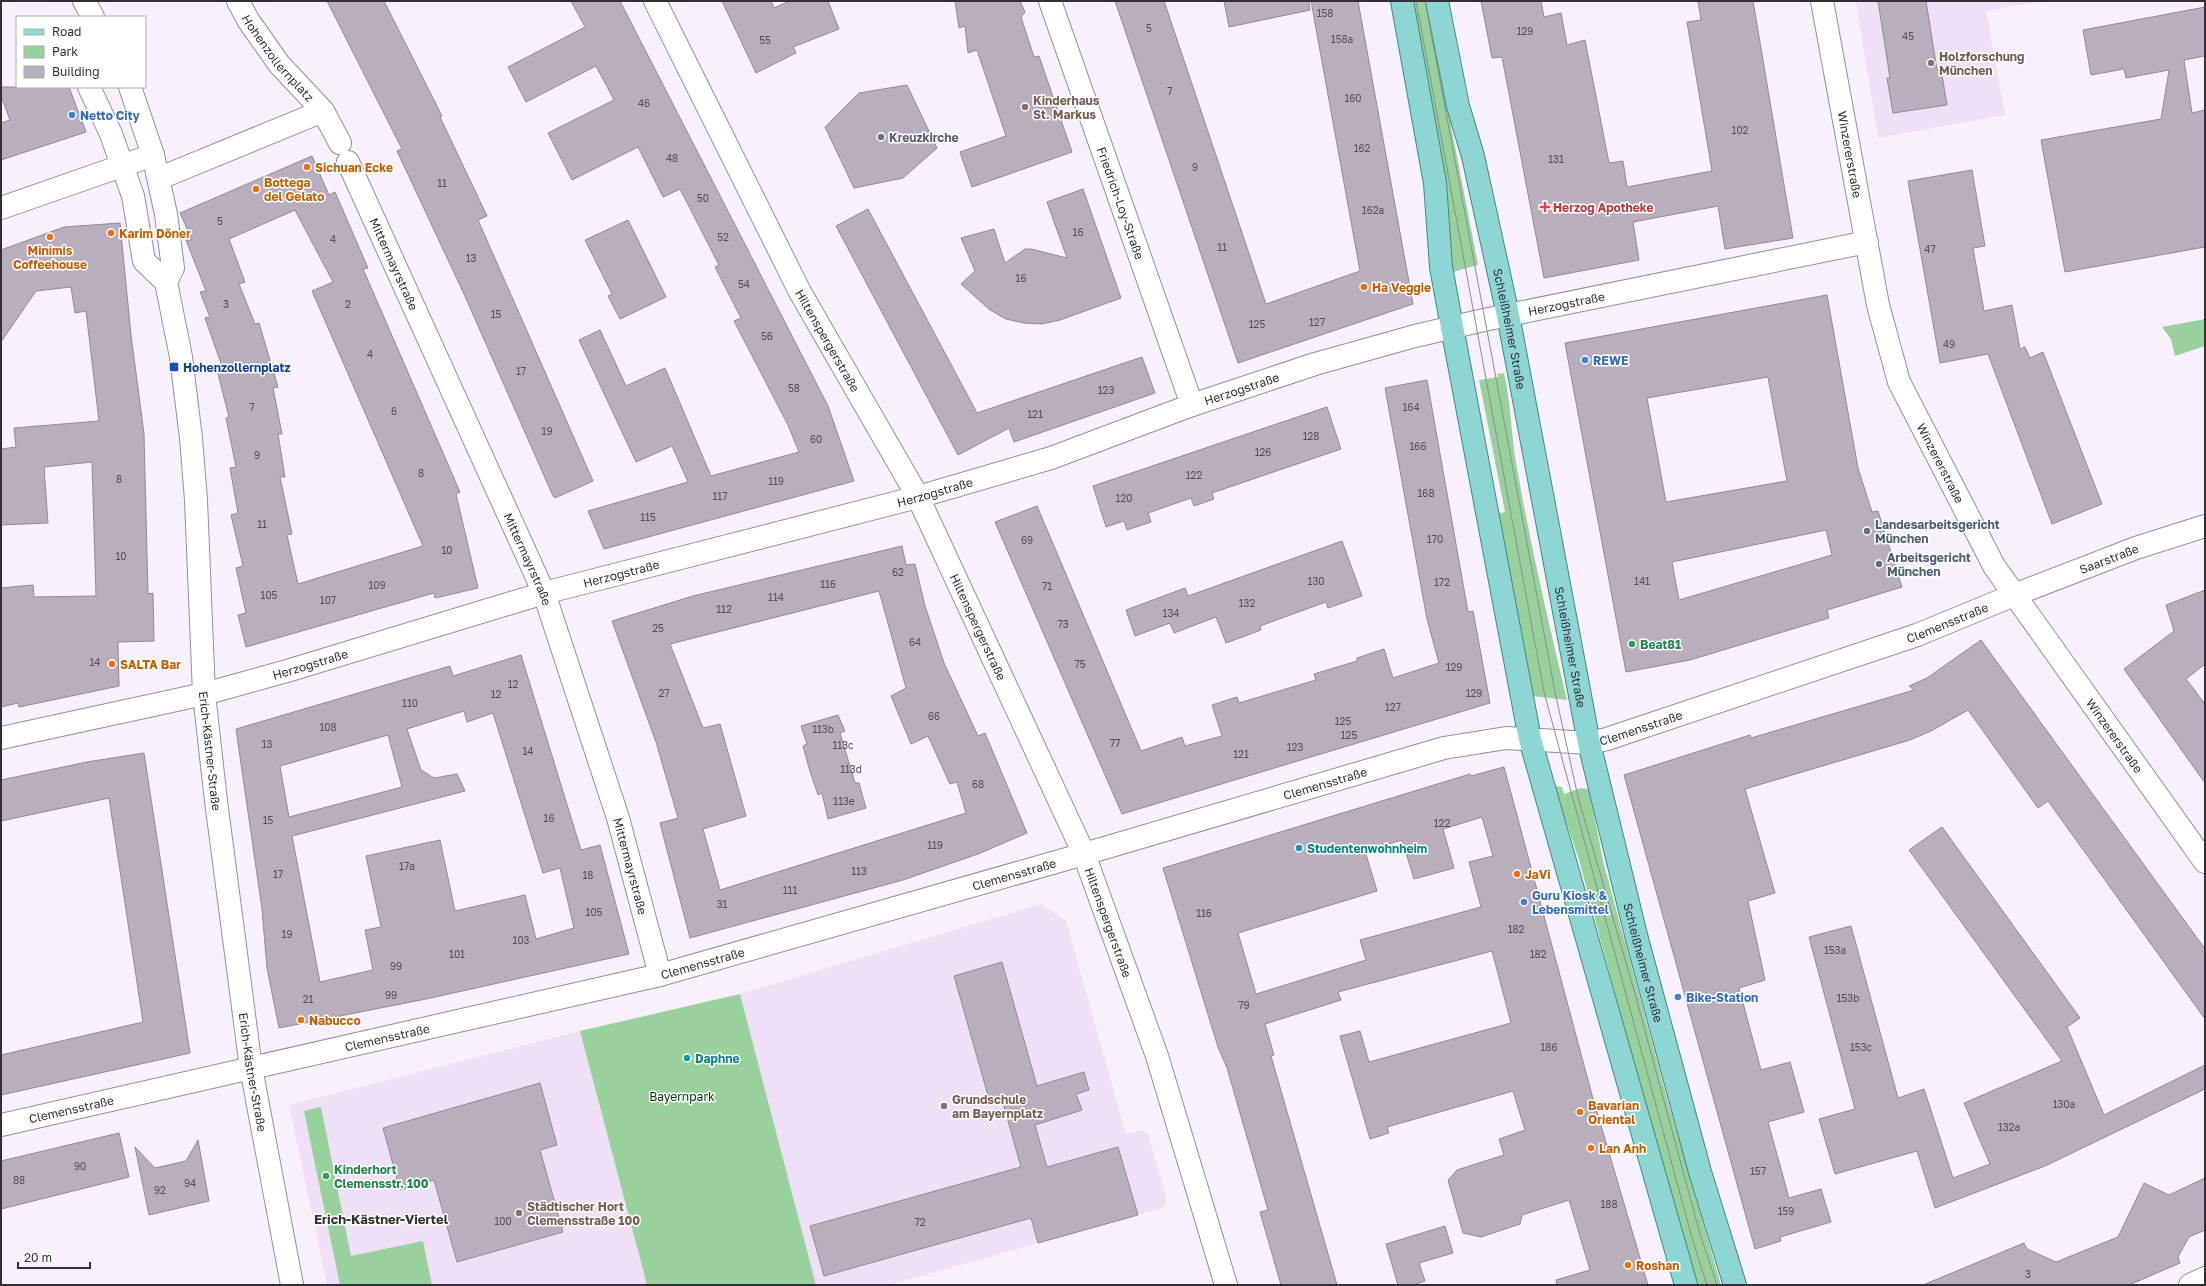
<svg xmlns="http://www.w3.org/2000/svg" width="2206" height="1286" font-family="'Golos Text',sans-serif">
<rect width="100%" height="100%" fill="#f8f0fd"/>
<path fill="#efe0f7" d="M1856,1H2041L1986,11L2005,115L1878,138Z
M1041,904L1066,921L1126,1134L1141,1130L1148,1134L1167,1200L1166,1204L1162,1208L1138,1215L889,1285H816L740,994Z
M580,1031L647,1285H327L289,1105Z"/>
<path fill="#98d19b" d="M1408,1H1430L1457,125L1451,126L1478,265L1453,272Z
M2205,319V346L2175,356L2171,339L2162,327Z
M1504,373C1511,403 1511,433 1516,463C1530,543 1548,621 1567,700L1532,696L1496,514L1505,512L1479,380L1498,377L1497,374Z
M1554,786L1562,787L1564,794L1581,788L1589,789L1603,861L1668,1102L1721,1285H1697L1658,1152L1579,860Z
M740,994L816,1285H647L580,1031Z
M321,1107L351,1256L423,1241L432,1285H340L304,1111Z"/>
<path fill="#b8aebe" stroke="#928897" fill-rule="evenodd" d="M327,1H384L442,116L440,117L487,216L478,220L593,481L555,498L553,496L464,294L397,151L402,149Z
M571,1H620L828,406L854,481L604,549L588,511L688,482L672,446L636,462L579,340L600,330L626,386L665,368L711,476L799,452L788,425L734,321L741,318L715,267L719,265L680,189L663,197L638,147L572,180L548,133L614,100L596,66L526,102L508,67L585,27Z
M722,1H771L774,8L790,1H828L839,29L793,47L796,53L756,73Z
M955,1H1020L1025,12L1021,17L1034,57L1039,56L1072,152L972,187L960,152L1006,136L977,50L968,53L965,26L959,28Z
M1115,1H1164L1266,304L1360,271L1311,1H1358L1413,304L1238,363Z
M1224,1H1309L1310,10L1229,27Z
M1481,1H1541L1544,17L1561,13L1567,45L1585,40L1609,163L1623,161L1627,187L1712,171L1687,22L1701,20L1698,1H1753L1793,238L1725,249L1718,206L1633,222L1639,260L1544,278L1502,57L1492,58Z
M1878,1H1926L1937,70L1941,69L1947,105L1893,113L1887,78H1890Z
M2205,7V56L2184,60L2192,113L2205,110V247L2065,272L2041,140L2161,119L2169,70L2126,78L2124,69L2091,75L2083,30Z
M907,85L937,148L903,178L854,188L825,127L859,93Z
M1,87H69L86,132L1,160V123L10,120L1,96Z
M312,156L329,195L335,192L368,268L363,269L460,492L456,494L478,588L435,598L434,593L246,647L238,615L246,613L236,568L243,566L231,515L238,513L230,468L236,467L226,418L229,417L218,374L224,372L205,318L210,317L200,292L206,291L186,240H192L180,213ZM295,210L333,282L312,291L423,546L298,584L287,535L292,534L280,477H285L278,434H282L273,388L278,387L259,323L255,324L239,284L245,282L229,239Z
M1972,170L1985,246L1973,248L1984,311L2012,305L2020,349L2025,347L2030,358L2043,352L2102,504L2052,524L1988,354L1940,363L1908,181Z
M1083,189L1121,298L1060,320L1042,324L1024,323L1006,319L990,310L961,284L975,271L961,238L994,229L1005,263L1025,249H1031L1067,258L1047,202Z
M868,209L977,413L1142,357L1155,393L1014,442L1009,428L958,455L836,226Z
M628,220L666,297L620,319L608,296L612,294L585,240Z
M120,223L131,335L144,434L148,594L153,593L154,641L118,642L119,686L19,707L18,703L1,707V588L33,585L34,597L96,596L92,462L44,467L48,523L1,525V449L16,447L14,428L99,421L86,311L75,313L71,287L36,291L1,342V250L64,227Z
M1827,295L1858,468L1872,512L1878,511L1902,587L1827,610L1829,618L1690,660L1626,672L1565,343ZM1768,377L1787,481L1666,502L1647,398ZM1826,530L1832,555L1679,600L1672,562Z
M1427,380L1468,612L1473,611L1490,703L1122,814L995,522L1037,506L1141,751L1182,737L1185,746L1222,736L1212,705L1237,697L1239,703L1316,680L1314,674L1357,661V658L1384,649L1393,678L1439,663L1427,619L1385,388Z
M1327,407L1341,449L1212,493L1214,499L1194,506L1191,498L1148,513L1151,522L1127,530L1124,521L1106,527L1093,486Z
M1342,541L1362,596L1328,608L1326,602L1260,626L1261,630L1226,643L1216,617L1174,633L1170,623L1135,636L1126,610L1185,588L1188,596Z
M902,546L906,565L915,564L925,606L944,663L978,736L985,733L1027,833L978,854L903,880L690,938L660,823L678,818L656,742L612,621L693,596ZM879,591L906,688L891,696L911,744L928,736L950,784L957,782L966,813L720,890L703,829L746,816L720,724L703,728L670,644Z
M2205,590V664L2186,679L2205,704V783L2124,669L2174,631L2166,605Z
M1981,640L2205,949V1019L2048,801L2038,808L1968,710L1931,731L1910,740L1745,789L1775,893L1748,901L1765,980L1739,988L1761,1070L1790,1062L1804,1112L1768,1122L1789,1198L1821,1189L1831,1222L1780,1237L1781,1241L1755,1249L1624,775L1750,735L1751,738L1914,690L1909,686L1927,678Z
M521,655L581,850L600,845L629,954L426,999L279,1028L267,968L262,909L236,729L450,666L453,676ZM464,711L467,722L493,713L543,873L560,868L574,928L536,939L525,895L455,911L440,840L366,856L381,927L365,930L373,970L320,982L292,836L465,791L457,774L434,778L421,770L407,729ZM388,735L402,787L289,817L280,766Z
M838,715L845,731L840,733L855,783H859L866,808L828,819L822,793L818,795L809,768L803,746L807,744L801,726Z
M144,753L190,1053L1,1095V1055L143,1022L109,798L1,821V780L87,762Z
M1504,767L1592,1095L1648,1285H1557L1556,1280L1590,1270L1569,1200L1522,1215L1520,1224L1481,1237L1463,1233L1448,1180L1457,1170L1504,1155L1499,1139L1525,1130L1513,1091L1387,1127L1389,1133L1370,1139L1340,1036L1360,1031L1369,1062L1511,1023L1492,951L1338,992L1341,1000L1265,1024L1274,1055L1271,1056L1337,1285H1281L1260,1212L1268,1210L1227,1068L1218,1047L1163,868L1470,774L1471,776ZM1482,817L1493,856L1469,862L1481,907L1360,940L1366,960L1256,994L1238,933L1377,891L1365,851L1402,840L1414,879L1454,868L1443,829Z
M1942,827L2080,1018L2067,1027L2104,1115L2205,1065V1089L2045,1166L1935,1208L1917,1151L1835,1174L1819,1119L1855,1109L1809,937L1851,926L1898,1098L1924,1089L1953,1178L1990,1164L1964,1103L2062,1061L1909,850Z
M1002,962L1037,1086L1084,1072L1089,1090L1076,1094L1082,1110L1035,1125L1047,1167L1118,1147L1138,1215L1038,1243L1031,1218L824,1276L810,1226L1021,1167L1001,1096L989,1099L954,976Z
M540,1083L557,1145L540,1150L563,1232L457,1262L434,1180L400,1190L383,1128Z
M119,1133L129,1177L1,1209V1161Z
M198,1140L209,1201L149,1215L135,1147L155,1168L186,1161Z
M2205,1178V1230L2189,1237L2178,1257L2180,1263L2129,1285H1923L2024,1243L2027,1249L2056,1262L2118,1237L2144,1183L2169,1195Z
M1445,1226L1453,1253L1419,1263L1425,1281L1413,1285H1398L1386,1244Z"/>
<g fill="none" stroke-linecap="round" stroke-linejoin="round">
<defs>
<g id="minor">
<path d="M84,1L93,17"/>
<path id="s1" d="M238,1L248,20L279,64L323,111L340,143"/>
<path id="s2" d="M655,1L800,292L918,497L1084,854L1157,1056L1226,1285"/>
<path id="s3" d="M1050,1L1192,405"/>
<path id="s4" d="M1822,1L1878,305L1899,382L1994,566L2205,862"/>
<path d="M89,87L111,134L133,196L144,261L166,282"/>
<path id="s5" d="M130,87L153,155L166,214L173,268L166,282L181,357L191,438L196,500L204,694L216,801L251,1068L292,1285"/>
<path id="s6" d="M348,162L544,593L618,818L660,975"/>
<path d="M160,178L323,111"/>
<path d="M1,208L153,155"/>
<path id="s7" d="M1,738L204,694L287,671L544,593L918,497L1051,458L1192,405L1315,364L1415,336L1484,320L1867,242"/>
<path id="s8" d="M1,1125L660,975L1084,854L1444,748L1506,738L1589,743L1607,739L1917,635L2014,595L2136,548L2205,526"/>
<path d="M2190,1285L2205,1278"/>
</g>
<g id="major">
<path d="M1402,1L1435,183L1441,267L1452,327L1530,739L1686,1285"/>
<path id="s9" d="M1437,1L1458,106L1473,156L1508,315L1589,743L1637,939L1700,1172L1735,1285"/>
</g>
</defs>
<use href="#minor" stroke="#978d9c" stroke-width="24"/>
<use href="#major" stroke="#3d898a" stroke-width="24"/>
<use href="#minor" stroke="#fff" stroke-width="22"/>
<use href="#major" stroke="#8ed6d4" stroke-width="22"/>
<path stroke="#8f8993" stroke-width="1" d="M1416,1L1544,692L1692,1238L1707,1285
M1425,1L1555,692L1578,797L1635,994L1700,1234L1717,1285"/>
</g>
<g fill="#8d6e63" stroke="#fff" stroke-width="1.5">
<circle cx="1931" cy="63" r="4"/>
<circle cx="1025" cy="107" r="4"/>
<circle cx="944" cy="1106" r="4"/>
<circle cx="519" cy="1213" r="4"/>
</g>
<g fill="#3f7fe0" stroke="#fff" stroke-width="1.5">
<circle cx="72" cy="115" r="4"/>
<circle cx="1585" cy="360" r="4"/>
<circle cx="1524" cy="902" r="4"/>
<circle cx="1678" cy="997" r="4"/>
</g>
<circle fill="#6b7280" stroke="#fff" stroke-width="1.5" cx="881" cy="137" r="4"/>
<g fill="#e8710a" stroke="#fff" stroke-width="1.5">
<circle cx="307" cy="167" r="4"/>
<circle cx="256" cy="189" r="4"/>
<circle cx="111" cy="233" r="4"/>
<circle cx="50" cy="237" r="4"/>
<circle cx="1364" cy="287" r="4"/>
<circle cx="112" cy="664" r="4"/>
<circle cx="1517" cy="874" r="4"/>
<circle cx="301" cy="1020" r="4"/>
<circle cx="1580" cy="1112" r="4"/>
<circle cx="1591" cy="1148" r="4"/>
<circle cx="1628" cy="1265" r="4"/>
</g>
<path fill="#e0444e" stroke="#fff" stroke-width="1.5" d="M1543 201h4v4h4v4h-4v4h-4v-4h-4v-4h4z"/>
<rect fill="#1a4fb4" stroke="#fff" stroke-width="1.5" x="169" y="362" width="10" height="10" rx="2"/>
<g fill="#5c6f8a" stroke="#fff" stroke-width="1.5">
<circle cx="1867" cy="531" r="4"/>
<circle cx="1879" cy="564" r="4"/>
</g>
<g fill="#2e9e5b" stroke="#fff" stroke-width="1.5">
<circle cx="1632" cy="644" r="4"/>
<circle cx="326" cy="1176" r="4"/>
</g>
<g fill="#0f9aa8" stroke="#fff" stroke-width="1.5">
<circle cx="1299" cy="848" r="4"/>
<circle cx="687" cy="1058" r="4"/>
</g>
<g text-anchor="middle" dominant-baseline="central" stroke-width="3" stroke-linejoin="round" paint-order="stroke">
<g font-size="10" fill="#544f57">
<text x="1325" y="13">158</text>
<text x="1149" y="28">5</text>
<text x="1525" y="31">129</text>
<text x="1908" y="36">45</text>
<text x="1342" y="39">158a</text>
<text x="765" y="40">55</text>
<text x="1170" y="91">7</text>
<text x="1353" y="98">160</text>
<text x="644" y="103">46</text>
<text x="1740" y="130">102</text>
<text x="1362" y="148">162</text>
<text x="672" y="158">48</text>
<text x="1556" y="159">131</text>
<text x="1195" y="167">9</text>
<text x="442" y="183">11</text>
<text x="703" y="198">50</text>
<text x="1373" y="210">162a</text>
<text x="220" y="221">5</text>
<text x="1078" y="232">16</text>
<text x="723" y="237">52</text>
<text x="333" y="239">4</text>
<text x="1222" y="247">11</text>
<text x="1930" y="249">47</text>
<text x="471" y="258">13</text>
<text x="1021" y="278">16</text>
<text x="744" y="284">54</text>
<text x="226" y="304">3</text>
<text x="348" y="304">2</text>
<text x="496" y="314">15</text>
<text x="1317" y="322">127</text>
<text x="1257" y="324">125</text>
<text x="767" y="336">56</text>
<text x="1949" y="344">49</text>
<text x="370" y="354">4</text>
<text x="521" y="371">17</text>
<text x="794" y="388">58</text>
<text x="1106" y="390">123</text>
<text x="252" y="407">7</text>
<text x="1411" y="407">164</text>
<text x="394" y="411">6</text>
<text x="1035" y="414">121</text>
<text x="547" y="431">19</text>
<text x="1311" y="436">128</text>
<text x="816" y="439">60</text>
<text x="1418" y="446">166</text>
<text x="1263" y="452">126</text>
<text x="257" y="455">9</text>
<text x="421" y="473">8</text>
<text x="1194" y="475">122</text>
<text x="119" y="479">8</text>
<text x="776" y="481">119</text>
<text x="1426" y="493">168</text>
<text x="720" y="496">117</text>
<text x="1124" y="498">120</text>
<text x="648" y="517">115</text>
<text x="262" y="524">11</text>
<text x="1435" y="539">170</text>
<text x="1027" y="540">69</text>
<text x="447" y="550">10</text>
<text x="121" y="556">10</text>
<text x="898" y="572">62</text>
<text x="1316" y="581">130</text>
<text x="1642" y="581">141</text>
<text x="1442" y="582">172</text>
<text x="828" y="584">116</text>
<text x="377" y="585">109</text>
<text x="1047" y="586">71</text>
<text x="269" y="595">105</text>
<text x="776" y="597">114</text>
<text x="328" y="600">107</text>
<text x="1247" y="603">132</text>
<text x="724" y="609">112</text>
<text x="1171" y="613">134</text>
<text x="1063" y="624">73</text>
<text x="658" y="628">25</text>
<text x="915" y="642">64</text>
<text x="95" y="662">14</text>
<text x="1080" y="664">75</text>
<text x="1454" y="667">129</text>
<text x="513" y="684">12</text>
<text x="664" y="693">27</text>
<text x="1474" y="693">129</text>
<text x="496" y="694">12</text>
<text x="410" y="703">110</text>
<text x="1393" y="707">127</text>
<text x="934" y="716">66</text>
<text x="1343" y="721">125</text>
<text x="328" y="727">108</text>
<text x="823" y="729">113b</text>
<text x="1349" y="735">125</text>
<text x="1115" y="743">77</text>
<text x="267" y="744">13</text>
<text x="843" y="745">113c</text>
<text x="1295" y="747">123</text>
<text x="528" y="751">14</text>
<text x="1241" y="754">121</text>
<text x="851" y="769">113d</text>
<text x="978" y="784">68</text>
<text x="844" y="801">113e</text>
<text x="549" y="818">16</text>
<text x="268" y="820">15</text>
<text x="1442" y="823">122</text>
<text x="935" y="845">119</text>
<text x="407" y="866">17a</text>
<text x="859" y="871">113</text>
<text x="278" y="874">17</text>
<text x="588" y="875">18</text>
<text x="790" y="890">111</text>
<text x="722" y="904">31</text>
<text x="594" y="912">105</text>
<text x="1204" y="913">116</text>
<text x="1516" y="929">182</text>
<text x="287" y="934">19</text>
<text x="521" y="940">103</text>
<text x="1835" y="950">153a</text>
<text x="457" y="954">101</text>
<text x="1538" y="954">182</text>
<text x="396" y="966">99</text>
<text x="391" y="995">99</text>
<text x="1848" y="998">153b</text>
<text x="308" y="999">21</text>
<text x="1244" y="1005">79</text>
<text x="1549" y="1047">186</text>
<text x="1861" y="1047">153c</text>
<text x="2064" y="1104">130a</text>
<text x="2009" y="1127">132a</text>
<text x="80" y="1166">90</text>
<text x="1758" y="1171">157</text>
<text x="19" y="1180">88</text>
<text x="190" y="1183">94</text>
<text x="160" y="1190">92</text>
<text x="1609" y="1204">188</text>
<text x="1786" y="1211">159</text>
<text x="503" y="1221">100</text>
<text x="920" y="1222">72</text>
<text x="2028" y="1274">3</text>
</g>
<g font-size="12" font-weight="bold" fill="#785e54" stroke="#fff" text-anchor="start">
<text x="1939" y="56">Holzforschung<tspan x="1939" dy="14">München</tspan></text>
<text x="1033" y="100">Kinderhaus<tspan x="1033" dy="14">St. Markus</tspan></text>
<text x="952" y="1099">Grundschule<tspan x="952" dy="14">am Bayernplatz</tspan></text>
<text x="527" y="1206">Städtischer Hort<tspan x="527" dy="14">Clemensstraße 100</tspan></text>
</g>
<g font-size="12" fill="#332f35" stroke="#fff">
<text stroke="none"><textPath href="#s1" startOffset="70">Hohenzollernplatz</textPath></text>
<text stroke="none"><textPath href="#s4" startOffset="156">Winzererstraße</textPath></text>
<text stroke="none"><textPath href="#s3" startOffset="214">Friedrich-Loy-Straße</textPath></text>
<text stroke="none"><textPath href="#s6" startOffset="112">Mittermayrstraße</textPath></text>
<text stroke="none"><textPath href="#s7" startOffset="1626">Herzogstraße</textPath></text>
<text stroke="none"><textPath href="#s9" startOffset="336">Schleißheimer Straße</textPath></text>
<text stroke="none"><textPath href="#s2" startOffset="381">Hiltenspergerstraße</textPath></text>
<text stroke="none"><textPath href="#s7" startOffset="1290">Herzogstraße</textPath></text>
<text stroke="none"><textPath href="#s4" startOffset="480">Winzererstraße</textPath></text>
<text stroke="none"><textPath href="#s7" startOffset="966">Herzogstraße</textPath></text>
<text stroke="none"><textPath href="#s6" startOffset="436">Mittermayrstraße</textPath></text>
<text stroke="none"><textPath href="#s8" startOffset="2190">Saarstraße</textPath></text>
<text stroke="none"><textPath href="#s7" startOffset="642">Herzogstraße</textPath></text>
<text stroke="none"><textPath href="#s8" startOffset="2016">Clemensstraße</textPath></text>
<text stroke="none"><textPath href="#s2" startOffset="705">Hiltenspergerstraße</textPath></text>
<text stroke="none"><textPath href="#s9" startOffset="660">Schleißheimer Straße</textPath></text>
<text stroke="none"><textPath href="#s7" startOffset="318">Herzogstraße</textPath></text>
<text stroke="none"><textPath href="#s8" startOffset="1692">Clemensstraße</textPath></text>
<text stroke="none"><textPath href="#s4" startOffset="804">Winzererstraße</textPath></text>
<text stroke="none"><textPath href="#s5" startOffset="674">Erich-Kästner-Straße</textPath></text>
<text stroke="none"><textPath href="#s8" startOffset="1368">Clemensstraße</textPath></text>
<text stroke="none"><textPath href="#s6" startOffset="760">Mittermayrstraße</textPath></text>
<text stroke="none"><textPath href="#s8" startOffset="1044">Clemensstraße</textPath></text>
<text stroke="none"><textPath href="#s2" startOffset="1028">Hiltenspergerstraße</textPath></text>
<text stroke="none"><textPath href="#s9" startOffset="984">Schleißheimer Straße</textPath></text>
<text stroke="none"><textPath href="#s8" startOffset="720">Clemensstraße</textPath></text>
<text stroke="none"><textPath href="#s8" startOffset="396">Clemensstraße</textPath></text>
<text stroke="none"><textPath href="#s5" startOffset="998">Erich-Kästner-Straße</textPath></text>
<text stroke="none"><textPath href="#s8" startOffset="72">Clemensstraße</textPath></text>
</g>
<g font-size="12" font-weight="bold" fill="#366cbe" stroke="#fff" text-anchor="start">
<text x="80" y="115">Netto City</text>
<text x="1593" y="360">REWE</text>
<text x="1532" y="895">Guru Kiosk &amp;<tspan x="1532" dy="14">Lebensmittel</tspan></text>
<text x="1686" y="997">Bike-Station</text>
</g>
<g font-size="12" font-weight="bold" fill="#5b616d" stroke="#fff" text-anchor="start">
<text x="889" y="137">Kreuzkirche</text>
</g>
<g font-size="12" font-weight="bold" fill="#c56008" stroke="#fff" text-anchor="start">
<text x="315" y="167">Sichuan Ecke</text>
<text x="264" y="182">Bottega<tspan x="264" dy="14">del Gelato</tspan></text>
<text x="119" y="233">Karim Döner</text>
<text x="50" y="250" text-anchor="middle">Minimis<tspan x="50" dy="14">Coffeehouse</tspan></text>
<text x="1372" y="287">Ha Veggie</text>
<text x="120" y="664">SALTA Bar</text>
<text x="1525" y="874">JaVi</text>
<text x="309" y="1020">Nabucco</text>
<text x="1588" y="1105">Bavarian<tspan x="1588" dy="14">Oriental</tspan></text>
<text x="1599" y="1148">Lan Anh</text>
<text x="1636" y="1265">Roshan</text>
</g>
<g font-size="12" font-weight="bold" fill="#be3a42" stroke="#fff" text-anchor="start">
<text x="1553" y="207">Herzog Apotheke</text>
</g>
<g font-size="12" font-weight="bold" fill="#164399" stroke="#fff" text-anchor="start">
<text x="183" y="367">Hohenzollernplatz</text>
</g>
<g font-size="12" font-weight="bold" fill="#4e5e75" stroke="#fff" text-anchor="start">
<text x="1875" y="524">Landesarbeitsgericht<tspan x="1875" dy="14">München</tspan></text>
<text x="1887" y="557">Arbeitsgericht<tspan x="1887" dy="14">München</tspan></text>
</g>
<g font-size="12" font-weight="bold" fill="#27864d" stroke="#fff" text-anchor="start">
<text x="1640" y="644">Beat81</text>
<text x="334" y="1169">Kinderhort<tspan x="334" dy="14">Clemensstr. 100</tspan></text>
</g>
<g font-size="12" font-weight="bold" fill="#0d838f" stroke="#fff" text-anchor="start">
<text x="1307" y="848">Studentenwohnheim</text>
<text x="695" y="1058">Daphne</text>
</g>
<g font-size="12" fill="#003a0a" stroke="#fff">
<text x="682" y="1096">Bayernpark</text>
</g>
<g font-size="13" font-weight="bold" fill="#332f35" stroke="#fff">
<text x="381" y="1219">Erich-Kästner-Viertel</text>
</g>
</g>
<rect width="2206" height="1286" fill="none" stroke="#332f35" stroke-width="4"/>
<rect x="16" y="16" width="130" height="72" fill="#ffffff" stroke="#adacae"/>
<rect x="24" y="29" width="20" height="6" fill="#8ed6d4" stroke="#adacae"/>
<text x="52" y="36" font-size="12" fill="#332f35">Road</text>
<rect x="24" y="46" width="20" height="12" fill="#98d19b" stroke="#adacae"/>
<text x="52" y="56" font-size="12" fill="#332f35">Park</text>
<rect x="24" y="66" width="20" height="12" fill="#b8aebe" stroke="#adacae"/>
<text x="52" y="76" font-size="12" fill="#332f35">Building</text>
<path d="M18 1262v6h72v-6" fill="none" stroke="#332f35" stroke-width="2"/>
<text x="24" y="1262" font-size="12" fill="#332f35" stroke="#ffffff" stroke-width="3" paint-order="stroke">20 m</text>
</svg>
